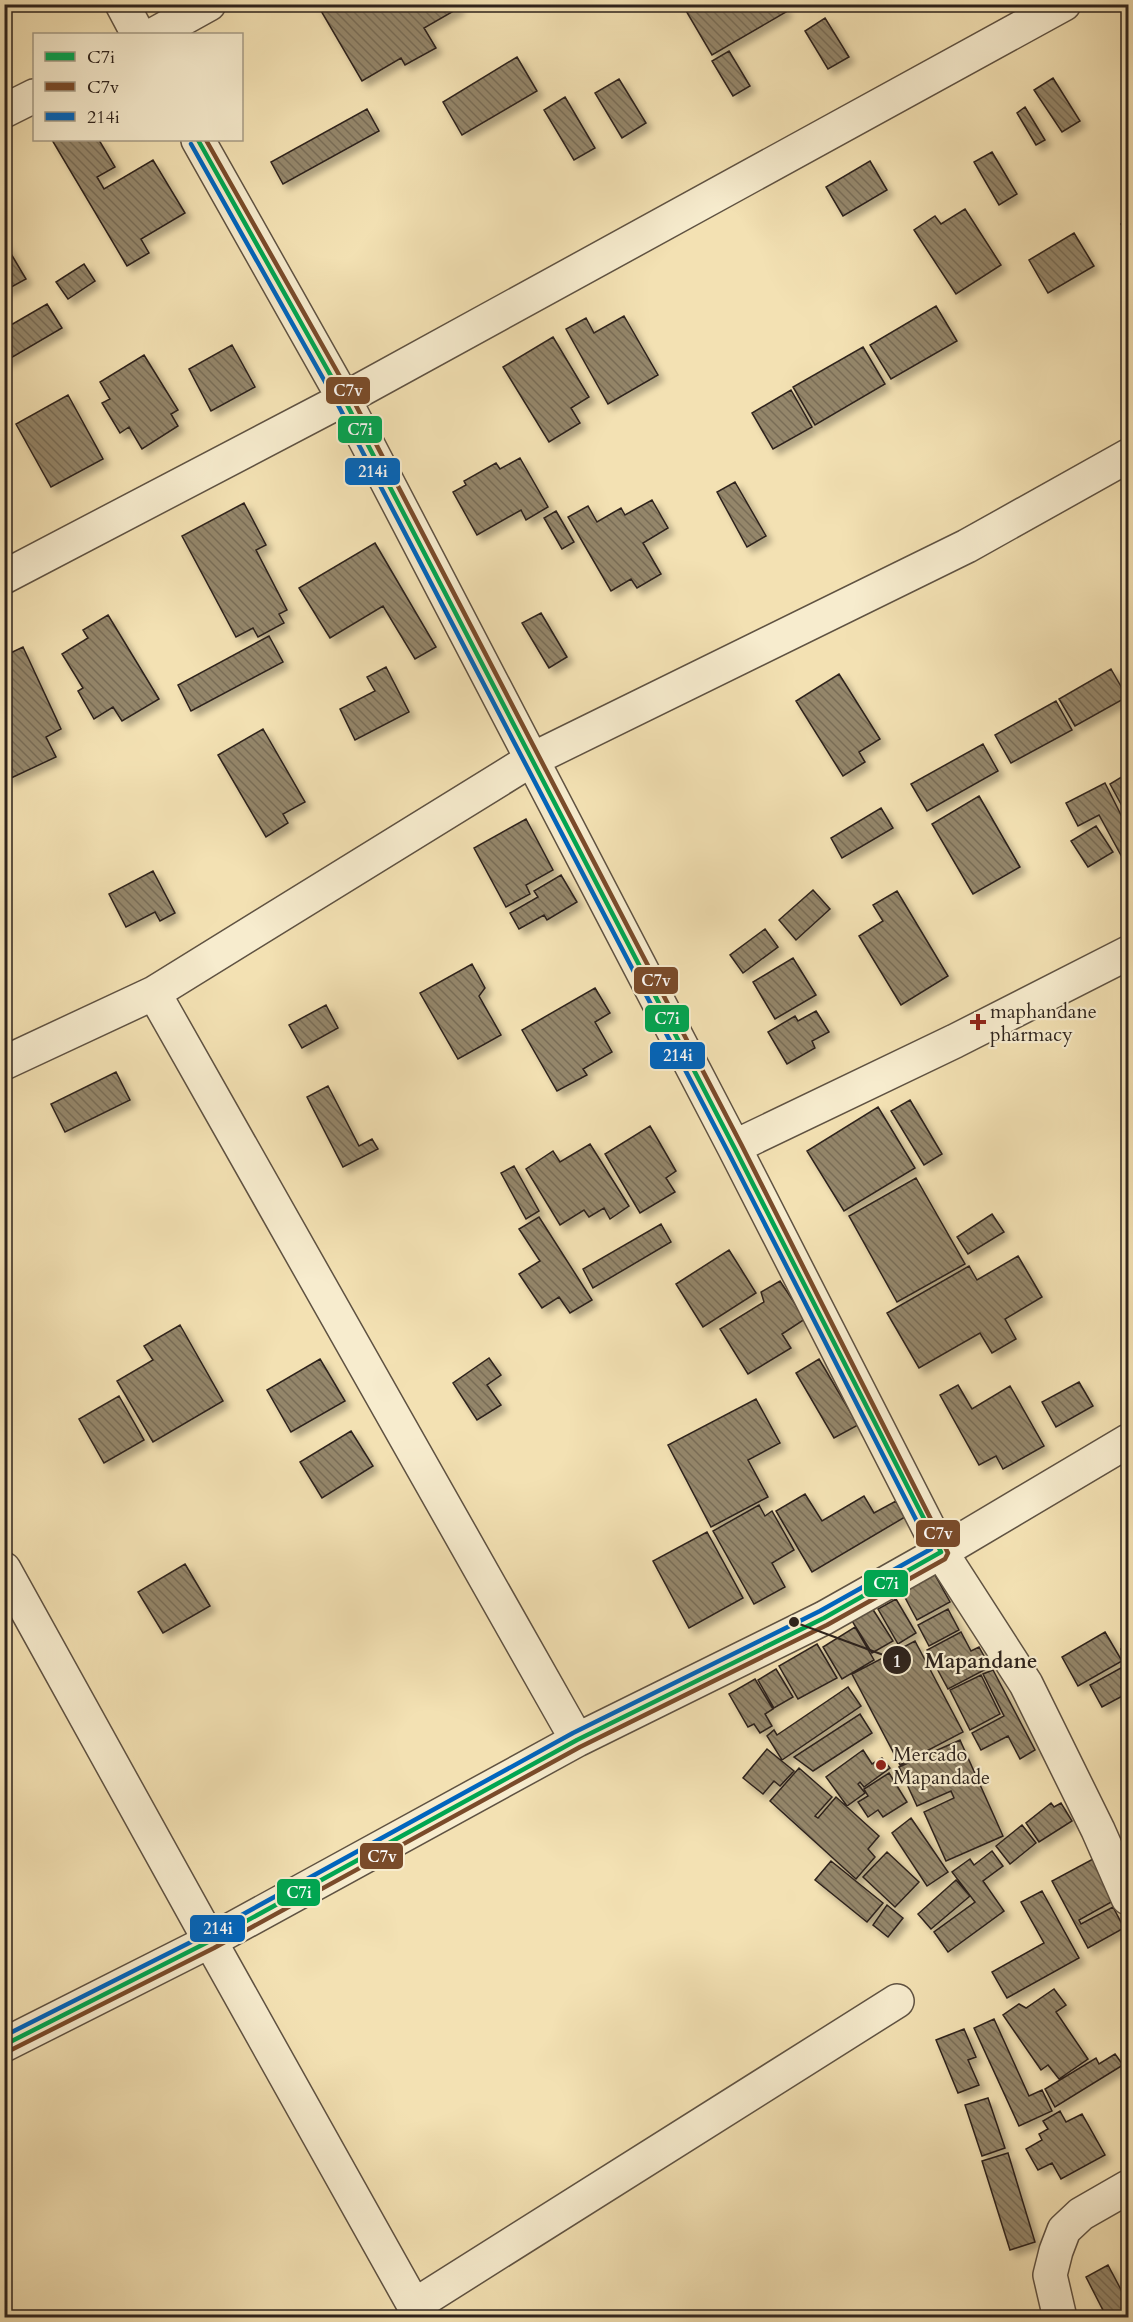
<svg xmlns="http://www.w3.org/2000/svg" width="1133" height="2322" font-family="Cardo,serif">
<defs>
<pattern id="building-back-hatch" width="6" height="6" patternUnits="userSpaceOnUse" patternTransform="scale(1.5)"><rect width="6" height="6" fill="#94866b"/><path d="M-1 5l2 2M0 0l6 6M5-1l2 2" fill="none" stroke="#796d57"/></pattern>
<filter id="shadow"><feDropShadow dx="5.5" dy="5.5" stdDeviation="3" flood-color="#0004"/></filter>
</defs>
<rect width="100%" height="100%" fill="#f3e1b3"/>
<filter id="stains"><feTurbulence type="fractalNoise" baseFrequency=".00333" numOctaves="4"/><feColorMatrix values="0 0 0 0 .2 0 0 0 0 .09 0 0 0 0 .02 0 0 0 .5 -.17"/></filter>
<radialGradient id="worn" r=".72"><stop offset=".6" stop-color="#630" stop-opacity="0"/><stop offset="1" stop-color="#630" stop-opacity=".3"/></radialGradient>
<path fill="url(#building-back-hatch)" stroke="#2e231c" stroke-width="1.5" filter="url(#shadow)" d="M317,4H457L459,8L424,28L436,48L405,65L401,58L362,81Z
M682,4H782L786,12L712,55Z
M825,18L849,57L828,69L805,31Z
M729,51L750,86L733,96L712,61Z
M517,57L537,91L462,135L443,102Z
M1053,78L1080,121L1062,132L1034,90Z
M619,79L646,123L622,138L595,93Z
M565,97L595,148L574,160L544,110Z
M1025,107L1045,140L1036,145L1017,113Z
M367,109L379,131L283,184L271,162Z
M52,140H99L115,167L97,177L104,189L153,160L185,213L141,239L149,253L127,266Z
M992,152L1017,194L999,205L974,162Z
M870,161L887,190L843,216L826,187Z
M965,209L1001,265L956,294L914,230L935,216L941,224Z
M1128,219V238L1121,224Z
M1074,233L1094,266L1048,293L1029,260Z
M4,242L26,279L4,291Z
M84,264L95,281L68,299L56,282Z
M47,304L62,328L4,362V329Z
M936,306L957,341L891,379L870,345Z
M624,316L658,375L608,404L566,329L586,318L594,333Z
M553,337L589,397L571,408L580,423L549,442L503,367Z
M232,345L255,387L211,411L189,369Z
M863,347L885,384L815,425L793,387Z
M144,355L178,410L171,414L178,426L142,449L129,427L120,433L102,403L110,399L100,382Z
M791,390L812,427L773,449L752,413Z
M68,395L103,459L51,487L16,424Z
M520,458L548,507L526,520L521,510L477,535L453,492L466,485L464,481L496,463L500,469Z
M735,482L766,536L747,547L717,492Z
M652,500L668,528L643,543L661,574L637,588L631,579L611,591L568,517L588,506L597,522L621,508L625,515Z
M244,503L266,545L256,550L287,610L279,614L284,623L258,637L253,628L236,637L182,536Z
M556,511L574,542L562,549L544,518Z
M375,543L436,647L415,659L383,606L330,638L299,588Z
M541,613L567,657L549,668L522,623Z
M108,615L159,699L122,721L113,707L94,719L78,691L83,688L62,654L88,638L83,630Z
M269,636L283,662L191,711L178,685Z
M23,647L61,729L46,737L56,757L9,779L4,770V656Z
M386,667L409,712L355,740L340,709L375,691L367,677Z
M1111,669L1127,697L1075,726L1059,699Z
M839,674L880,739L859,752L865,762L843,776L796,701Z
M1056,701L1072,730L1011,763L995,735Z
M263,729L305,802L283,814L288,823L266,837L218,755Z
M983,744L998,771L927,811L911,784Z
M1128,773V817L1110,784Z
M1105,783L1128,829V856L1123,859L1099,815L1078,826L1066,803Z
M979,796L1020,867L973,894L932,824Z
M881,808L893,828L842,858L831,838Z
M526,819L553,870L526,885L530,894L506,907L474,848Z
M1096,826L1113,852L1088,867L1071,841Z
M153,871L175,913L160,921L155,912L126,927L109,894Z
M561,875L577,902L547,920L544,915L519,929L510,913L538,897L534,891Z
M813,890L830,909L796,940L779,920Z
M897,891L948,976L901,1005L859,936L883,921L873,905Z
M765,929L778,947L743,973L730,955Z
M793,958L816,995L775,1019L753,982Z
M472,964L485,988L479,996L501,1035L458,1059L420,993Z
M595,988L610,1013L595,1022L612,1052L583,1069L587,1075L557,1091L522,1030Z
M326,1005L338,1028L302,1048L289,1025Z
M816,1011L829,1032L812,1041L815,1048L787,1064L768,1032L795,1016L798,1021Z
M116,1072L130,1100L65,1132L51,1104Z
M328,1086L359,1146L372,1139L378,1149L343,1167L307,1097Z
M910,1100L942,1154L924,1165L891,1111Z
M878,1107L915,1168L844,1211L807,1151Z
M650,1126L676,1171L666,1178L675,1192L640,1213L605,1154Z
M590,1144L629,1206L610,1219L604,1208L589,1217L584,1210L560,1225L526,1169L553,1151L560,1162Z
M514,1166L539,1211L526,1219L501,1173Z
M916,1178L965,1264L897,1302L849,1216Z
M992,1214L1004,1232L968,1254L957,1237Z
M539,1217L592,1300L570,1313L559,1297L542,1308L519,1274L540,1261L519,1229Z
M661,1224L671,1242L593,1288L583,1269Z
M729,1250L756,1293L703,1327L676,1284Z
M1018,1256L1042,1297L1005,1319L1016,1339L992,1353L980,1333L919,1368L887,1313L969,1266L977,1280Z
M780,1281L805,1319L782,1334L791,1348L748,1374L720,1329L764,1302L761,1292Z
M180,1325L223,1401L153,1442L117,1381L153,1360L144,1346Z
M489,1358L501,1375L487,1385L501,1405L477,1420L453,1383Z
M320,1359L345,1401L291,1432L267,1390Z
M819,1359L858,1425L834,1438L796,1373Z
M1079,1382L1093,1406L1056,1427L1042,1402Z
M958,1385L972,1409L1010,1386L1044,1446L1003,1469L996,1456L979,1465L940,1395Z
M119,1396L144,1440L104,1463L79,1419Z
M756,1399L780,1443L748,1460L768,1497L711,1527L668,1445Z
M351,1431L373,1466L322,1498L300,1462Z
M805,1494L822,1521L864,1496L874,1513L896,1501L905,1517L812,1572L776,1511Z
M759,1505L765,1516L772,1511L794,1550L772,1563L785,1587L754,1604L713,1531Z
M707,1532L743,1598L689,1628L653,1561Z
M185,1564L210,1606L163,1633L138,1592Z
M930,1566L950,1602L917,1620L902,1592Z
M896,1599L916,1633L898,1644L878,1609Z
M872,1608L893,1641L872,1653L852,1621Z
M948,1609L959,1630L929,1646L918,1625Z
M855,1627L874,1660L842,1679L823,1647Z
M961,1632L971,1651L979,1647L990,1667L948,1689L927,1650Z
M1105,1632L1122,1661L1078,1686L1062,1657Z
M915,1641L963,1732L900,1765L852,1674Z
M817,1644L837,1678L798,1699L779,1666Z
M1128,1645V1663L1121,1649Z
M1128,1664V1693L1102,1707L1090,1685Z
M776,1669L793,1697L774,1708L758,1680Z
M993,1670L1035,1750L1020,1759L1008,1736L981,1750L972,1733L1004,1716L983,1674Z
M981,1675L1000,1714L970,1730L950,1690Z
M755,1679L773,1709L765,1714L772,1726L760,1733L754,1724L748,1727L729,1694Z
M848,1687L861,1706L782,1760L767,1736L774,1730L777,1735Z
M860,1714L872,1733L813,1771L794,1757Z
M960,1740L1003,1836L946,1861L924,1812L954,1798L951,1791L917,1806L899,1767Z
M767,1749L794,1771L780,1786L774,1781L763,1794L743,1778Z
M863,1750L872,1764L882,1758L890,1768L864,1787L860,1782L858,1784L865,1793L847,1806L826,1777Z
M799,1768L832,1797L815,1816L818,1818L836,1797L879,1836L868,1849L875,1857L856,1879L770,1801Z
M889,1773L907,1802L883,1817L878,1810L868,1817L858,1802L868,1796L864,1789Z
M1051,1803L1054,1807L1061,1803L1072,1821L1039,1842L1026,1823Z
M911,1818L948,1872L927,1886L892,1833Z
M1022,1825L1036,1843L1010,1864L996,1846Z
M992,1851L1003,1866L983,1881L1004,1911L948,1952L934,1932L975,1902L952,1872L970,1859L974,1865Z
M887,1852L919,1882L895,1907L863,1877Z
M1093,1859L1115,1900L1079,1920L1081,1924L1113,1907L1124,1928L1088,1948L1052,1881Z
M831,1861L883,1903L867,1922L815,1880Z
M956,1880L970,1896L931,1929L918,1914Z
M1042,1891L1079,1958L1007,1998L992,1972L1044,1943L1021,1902Z
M887,1905L903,1918L888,1937L873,1925Z
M1054,1989L1066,2005L1056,2012L1088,2059L1059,2079L1048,2065L1041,2070L1003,2015L1019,2004L1026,2008Z
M994,2019L1029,2096L1042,2090L1052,2111L1019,2126L974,2028Z
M964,2029L976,2057L968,2060L979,2085L958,2093L936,2040Z
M1115,2054L1123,2065L1055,2107L1045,2089L1096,2058L1099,2064Z
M988,2098L1005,2148L982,2156L965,2105Z
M1060,2111L1066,2122L1082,2114L1105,2155L1061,2179L1052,2163L1038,2170L1026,2149L1042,2140L1039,2134L1048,2129L1043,2121Z
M1008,2153L1035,2242L1010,2250L982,2161Z
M1128,2229V2245L1122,2233Z
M1108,2265L1128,2303V2318H1107L1086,2277Z"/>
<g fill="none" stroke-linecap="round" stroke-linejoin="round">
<defs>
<path id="minor" d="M122,4L138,34
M155,34L209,4
M4,111L34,96
M198,140L344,399L734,1147L941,1552L1026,1684L1098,1830L1128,1898
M4,577L344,399L1064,4
M154,993L577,1740
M4,1063L154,993L531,760L967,546L1128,456
M734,1147L955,1041L1128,953
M4,1569L210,1941L421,2318
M4,2045L210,1941L577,1740L824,1618L941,1552L1128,1441
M415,2305L897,2001
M1060,2318L1050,2275L1056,2251L1064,2230L1081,2214L1128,2187"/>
</defs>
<use href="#minor" stroke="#5f5242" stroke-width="36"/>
<use href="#minor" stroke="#f7ecce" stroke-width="33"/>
<defs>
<path id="bus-1" d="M4,2045L210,1941L577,1740L824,1618L941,1552L734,1147L344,399L198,140"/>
<path id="bus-2" d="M7,2052L214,1948L580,1747L827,1625L945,1559L948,1553L741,1144L351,396L206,140"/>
<path id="bus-3" d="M4,2036L207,1934L573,1733L820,1611L931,1549L727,1150L337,403L191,144"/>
</defs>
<use href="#bus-1" stroke="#f7ecce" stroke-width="9"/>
<use href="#bus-2" stroke="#f7ecce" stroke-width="9"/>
<use href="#bus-3" stroke="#f7ecce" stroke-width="9"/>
<use href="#bus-1" stroke="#00a651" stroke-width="4.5"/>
<use href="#bus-2" stroke="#7a4b2a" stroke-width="4.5"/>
<use href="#bus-3" stroke="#0065bd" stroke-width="4.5"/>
</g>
<g fill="#8f2418" stroke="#f7ecce" stroke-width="2">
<path d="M975 1013h6v6h6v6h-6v6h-6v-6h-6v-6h6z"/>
<circle cx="881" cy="1765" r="6"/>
</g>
<g text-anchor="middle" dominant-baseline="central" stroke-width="4.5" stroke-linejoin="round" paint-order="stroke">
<g font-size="20" fill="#2e231c" stroke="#f7ecce" text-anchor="start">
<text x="990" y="1011">maphandane<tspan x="990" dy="23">pharmacy</tspan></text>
<text x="893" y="1754">Mercado<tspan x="893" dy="23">Mapandade</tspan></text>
</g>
</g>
<path fill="none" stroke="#2e231c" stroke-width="2" d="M794 1622L897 1660"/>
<g fill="#2e231c" stroke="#f7ecce" stroke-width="2">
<circle cx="794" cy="1622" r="6"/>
<circle cx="897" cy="1660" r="15"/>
</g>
<g font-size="18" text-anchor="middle" font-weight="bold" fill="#fff">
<text x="897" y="1667">1</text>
</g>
<g font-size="21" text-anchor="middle" font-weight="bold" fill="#2e231c" stroke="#f7ecce" stroke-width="4.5" stroke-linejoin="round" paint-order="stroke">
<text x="981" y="1668">Mapandane</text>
</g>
<g stroke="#f7ecce" stroke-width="2">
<rect x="325" y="376" width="46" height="29" rx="6" fill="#7a4b2a"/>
<rect x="337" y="415" width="46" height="29" rx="6" fill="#00a651"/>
<rect x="344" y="457" width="57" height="29" rx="6" fill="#0065bd"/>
<rect x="633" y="966" width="46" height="29" rx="6" fill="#7a4b2a"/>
<rect x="644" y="1004" width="46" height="29" rx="6" fill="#00a651"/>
<rect x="649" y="1041" width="57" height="29" rx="6" fill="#0065bd"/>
<rect x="915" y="1519" width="46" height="29" rx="6" fill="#7a4b2a"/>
<rect x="863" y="1569" width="46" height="29" rx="6" fill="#00a651"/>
<rect x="359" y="1842" width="45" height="28" rx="6" fill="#7a4b2a"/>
<rect x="276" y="1878" width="45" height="29" rx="6" fill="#00a651"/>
<rect x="189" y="1914" width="57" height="29" rx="6" fill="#0065bd"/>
</g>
<g font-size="16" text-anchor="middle" font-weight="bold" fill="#fff">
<text x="348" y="396">C7v</text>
<text x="360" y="435">C7i</text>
<text x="373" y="477">214i</text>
<text x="656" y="986">C7v</text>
<text x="667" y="1024">C7i</text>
<text x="678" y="1061">214i</text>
<text x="938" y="1539">C7v</text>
<text x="886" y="1589">C7i</text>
<text x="382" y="1862">C7v</text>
<text x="299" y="1898">C7i</text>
<text x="218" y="1934">214i</text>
</g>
<rect width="1133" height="2322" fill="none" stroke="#f3e1b3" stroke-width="24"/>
<rect x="6" y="6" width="1121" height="2310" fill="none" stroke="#2e231c" stroke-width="3"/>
<rect x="12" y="12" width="1109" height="2298" fill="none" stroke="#2e231c" stroke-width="1.5"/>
<rect x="33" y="33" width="210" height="108" fill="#f7ecce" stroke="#a79c87" stroke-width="1.5"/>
<rect x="45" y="52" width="30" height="9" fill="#00a651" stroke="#a79c87" stroke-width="1.5"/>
<text x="87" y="63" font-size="18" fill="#2e231c">C7i</text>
<rect x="45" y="82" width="30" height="9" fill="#7a4b2a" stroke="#a79c87" stroke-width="1.5"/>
<text x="87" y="93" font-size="18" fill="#2e231c">C7v</text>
<rect x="45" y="112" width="30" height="9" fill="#0065bd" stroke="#a79c87" stroke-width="1.5"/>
<text x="87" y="123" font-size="18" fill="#2e231c">214i</text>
<rect width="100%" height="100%" filter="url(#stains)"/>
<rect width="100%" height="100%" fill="url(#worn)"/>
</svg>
